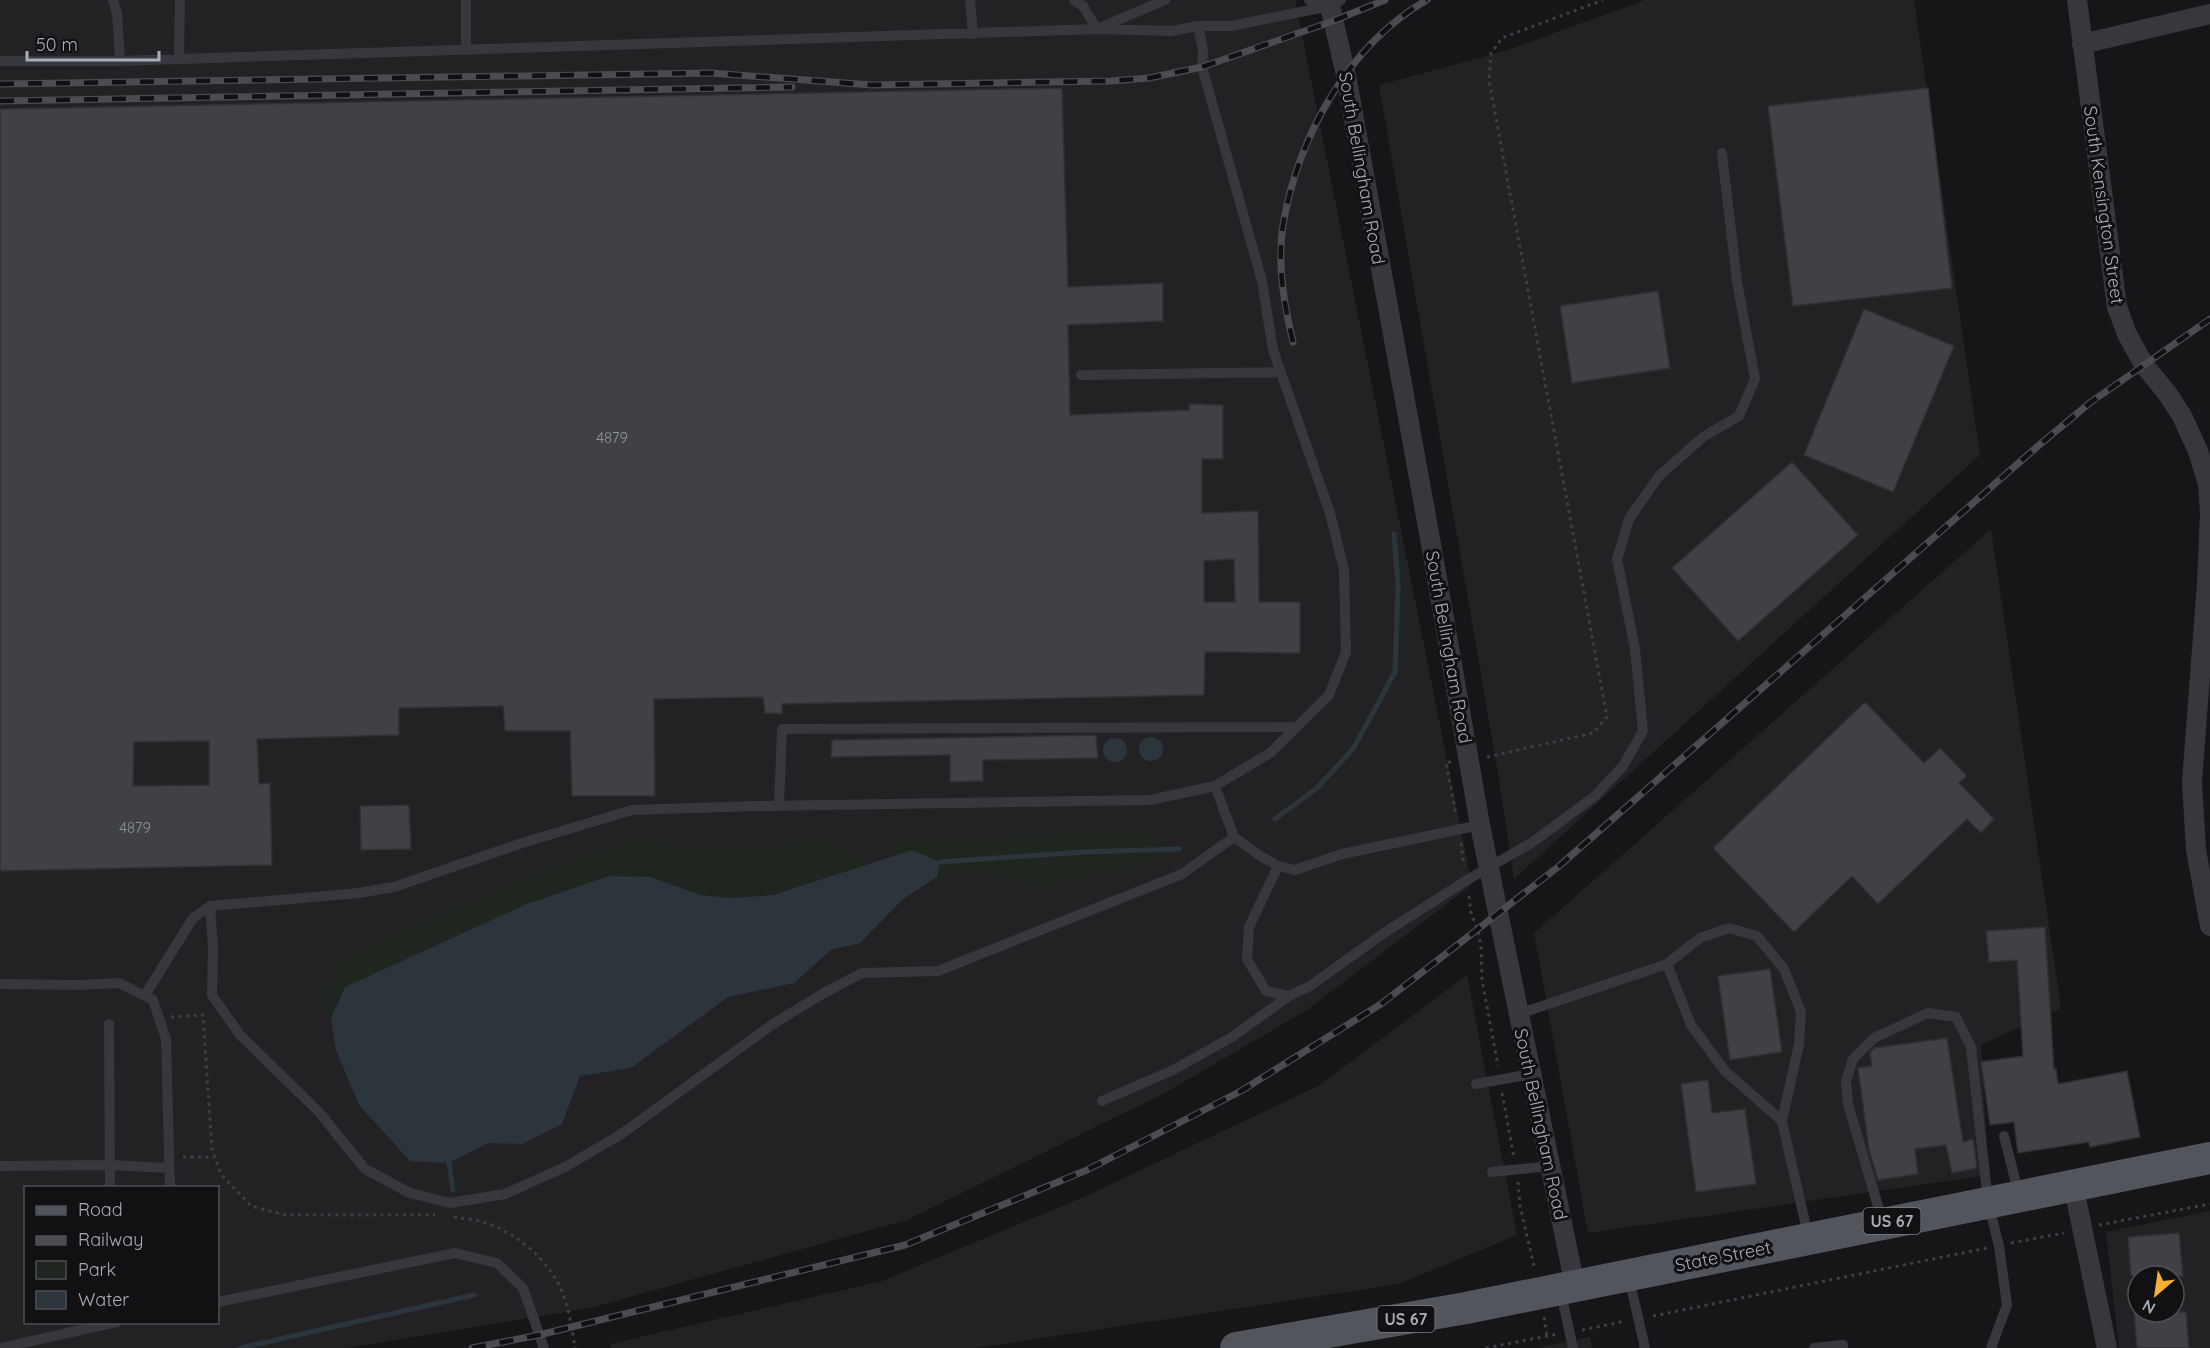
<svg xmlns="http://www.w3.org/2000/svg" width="2210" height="1348" font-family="Quicksand,sans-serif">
<rect width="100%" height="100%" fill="#161618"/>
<path fill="#222225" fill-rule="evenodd" d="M0,0H1295L1472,885L1307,1010L1165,1093L907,1220L590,1308L346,1348H0ZM26,1188H218V1322H26Z
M1645,0H1914L1980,455L1514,879L1497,767L1379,85L1505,51Z
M1991,529L2061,1008L1981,1045L1989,1175L1588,1233L1534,933Z
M1467,975L1517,1235L1399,1284L976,1348H611L610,1344L882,1281L1086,1196L1318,1086Z
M2210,1211V1348H2119L2106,1232ZM2138,1276H2174V1312H2138Z
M1590,1337L1592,1348H1537Z"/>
<path fill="#1e261f" d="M1157,829L1161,860L1041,888L974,870L937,877L940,862L912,850L891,857L895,842Z
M826,837L869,864C816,881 756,909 698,895C682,890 666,883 651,877L345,987L331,1018L323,992L340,958L538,873L633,839L701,850L783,846Z"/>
<path fill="#2c353c" d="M1139 749a12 12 0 1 1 24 0a12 12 0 1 1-24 0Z
M1103 750a12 12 0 1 1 24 0a12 12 0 1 1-24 0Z
M912,850L940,862L937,877L903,899L860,943L831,950L794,983L728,997L631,1068L580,1076L562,1124L522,1144L488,1143L449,1163L410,1161L359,1105L336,1050L331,1018L345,987L527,904L609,876L651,877L700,895L731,898L773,895Z"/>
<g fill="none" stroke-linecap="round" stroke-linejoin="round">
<path stroke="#2c353c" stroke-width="5" d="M1275,819L1317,788L1353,749L1395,672L1398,585L1394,534
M940,862L1084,852L1179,849
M449,1163L453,1190
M240,1348L474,1295"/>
</g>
<path fill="#404145" stroke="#303034" stroke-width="1.5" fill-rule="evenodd" d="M1062,88L1068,287L1163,283V321L1068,325L1070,415L1189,410V404L1223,405V459H1202V513L1258,511L1259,602H1300V653L1205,652L1204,695L782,704V714L765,713L763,697L654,699L655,796H572L570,731H505L503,706L399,708V735L257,739L259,784L270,783L272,865L0,871V109ZM1234,559L1235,602H1204V561ZM209,741V785L133,786L134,742Z
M1928,88L1952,288L1793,306L1768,106Z
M1658,291L1670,368L1572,383L1560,306Z
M1864,309L1954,346L1893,492L1804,455Z
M1792,462L1858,535L1738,641L1672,568Z
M1865,702L1924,763L1940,748L1967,776L1959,783L1994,819L1981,833L1967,819L1878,904L1852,876L1794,932L1713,848Z
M1096,735L1098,758L983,760V781L950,782V755L831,757L832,740Z
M409,805L411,849L361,850L360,806Z
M2045,927L2054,1070L2056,1069L2058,1084L2127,1071L2140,1137L2090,1147L2089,1142L2018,1153L2014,1122L1990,1125L1981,1062L2023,1056L2017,960L1989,962L1986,931Z
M1770,969L1782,1052L1730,1060L1718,976Z
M1947,1038L1963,1142L1973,1139L1977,1168L1952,1173L1946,1145L1915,1149L1918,1174L1878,1180L1869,1150L1858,1068L1872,1066L1870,1053L1874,1048Z
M1708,1080L1712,1113L1745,1109L1756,1184L1696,1192L1681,1084Z
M2179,1233L2183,1276H2131L2128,1237Z
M2134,1312H2186L2189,1348H2137Z"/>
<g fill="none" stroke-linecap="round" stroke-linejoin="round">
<path stroke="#3d3f44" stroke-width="3" stroke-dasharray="3 4.5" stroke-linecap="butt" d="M1487,757L1593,733L1607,717L1489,80L1491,53L1502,38L1603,0
M1451,762H1446L1456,815
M1461,843L1464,866
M1469,896L1471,913L1478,930L1481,947L1482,980L1498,1066
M171,1017L203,1015L212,1150L221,1174L251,1206L285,1215H435
M1502,1093L1514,1158
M183,1157H214
M1518,1182L1520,1206L1535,1270
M454,1217C464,1219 476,1219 486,1223C517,1234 543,1255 559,1285C568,1301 572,1329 575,1348
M2099,1225L2210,1204
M2011,1243L2064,1233
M1653,1316L1987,1248
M1544,1317L1547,1336
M1582,1330L1626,1321
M1486,1348L1558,1334"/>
<path stroke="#37383d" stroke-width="10" d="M113,0L117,13L120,61
M466,0V49
M970,0L973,34
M1074,0L1083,6L1097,29L1165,0
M1309,0L1327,5
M179,59L180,0
M0,61H120L1097,29L1172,31L1198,26H1231L1330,6L1341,0
M1081,375L1281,372
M1215,786L1234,837L1259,855L1278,866L1295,870L1342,854L1480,825
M779,806L782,729L1296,727
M1278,866L1249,927L1247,959L1266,991L1289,996
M210,906L213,947L212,995L240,1035L319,1112L365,1169L410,1193L450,1203L505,1194L565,1167L620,1135L773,1024L824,993L862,973L938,971L1182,874L1234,837
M1667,964L1691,1025L1725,1071L1782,1121
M0,984L79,985L119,983L153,1000L166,1039L170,1188
M145,995L193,918L210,906L359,893L394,887L522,843L632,810L757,806L1150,800L1215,786L1270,753L1329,695L1346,652L1344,570L1330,513L1273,350L1262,281L1202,67L1203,50L1198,26
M1519,1014L1667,964L1700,938L1729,928L1757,936L1784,969L1801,1012L1799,1044L1782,1121L1808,1235
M109,1024L110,1188
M1476,1084L1531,1074
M1102,1101L1173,1070L1232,1037L1289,996L1310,986L1384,933L1467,880L1533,842L1595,796L1623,766L1643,731L1635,649L1617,559L1629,519L1659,476L1703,437L1739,416L1755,379L1737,282L1722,153
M2004,1136L2019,1195
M0,1166L110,1165L169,1168
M1492,1172L1550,1166
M1882,1220L1848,1104L1846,1081L1853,1059L1874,1038L1928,1013L1956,1017L1971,1047L1988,1202L1999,1246L2007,1305L1991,1348
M1629,1278L1645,1348
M1561,1293L1573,1348
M218,1302L455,1253L497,1263L523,1288L544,1348
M0,1348L117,1322
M1814,1348L1843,1345V1348"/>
<path stroke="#37383d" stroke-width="20" d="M2077,0L2117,307L2127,334L2144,365L2167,393L2182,416L2198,451L2208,484L2210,513L2207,583L2192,782L2196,850L2210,926
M1330,6L1346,75L1431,544L1480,825L1575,1286
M2082,44L2210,14
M2073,1184L2107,1348"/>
<path stroke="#53555c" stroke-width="32" d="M1236,1348L1466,1308L2210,1158"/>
<defs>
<path id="rail" d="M0,84L710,73L872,85L1111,81L1149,78L1202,67L1333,21L1385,0
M0,101L792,87
M1293,342C1284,304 1277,264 1283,225C1298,137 1348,45 1427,0
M472,1348L539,1335L905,1245L1087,1170L1241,1091L1381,1004L1558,867L2038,446L2091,402L2210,319"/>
</defs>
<use href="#rail" stroke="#4a4c52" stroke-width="7"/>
<use href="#rail" stroke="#111113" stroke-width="4.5" stroke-dasharray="14" stroke-linecap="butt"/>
</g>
<g text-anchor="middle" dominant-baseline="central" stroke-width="6" stroke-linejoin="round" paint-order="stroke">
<g font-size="15" fill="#8e929b">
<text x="612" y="437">4879</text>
<text x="135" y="827">4879</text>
</g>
<g fill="#111113" stroke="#7b7e86" stroke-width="1.5">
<rect x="1863.5" y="1208" width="57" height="26" rx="4.5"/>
<rect x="1377.5" y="1306" width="57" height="26" rx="4.5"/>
</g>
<g font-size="16" font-weight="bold" fill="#a8adb8">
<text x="1892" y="1221">US 67</text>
<text x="1406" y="1319">US 67</text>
</g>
<g font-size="18" fill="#a8adb8" stroke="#111113">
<text transform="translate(1362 168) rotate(80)">South Bellingham Road</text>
<text transform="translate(2104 205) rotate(82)">South Kensington Street</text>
<text transform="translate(1449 647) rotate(80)">South Bellingham Road</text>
<text transform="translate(1541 1124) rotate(78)">South Bellingham Road</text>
<text transform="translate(1723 1256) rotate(-11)">State Street</text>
</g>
</g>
<rect x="24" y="1186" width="195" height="138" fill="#111113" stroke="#4d4f55" stroke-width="1.5"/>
<rect x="36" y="1206" width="30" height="9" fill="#53555c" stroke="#4d4f55" stroke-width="1.5"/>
<text x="78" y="1216" font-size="18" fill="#a8adb8">Road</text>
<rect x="36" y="1236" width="30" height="9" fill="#4a4c52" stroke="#4d4f55" stroke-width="1.5"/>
<text x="78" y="1246" font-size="18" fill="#a8adb8">Railway</text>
<rect x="36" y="1261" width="30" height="18" fill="#1e261f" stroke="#4d4f55" stroke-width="1.5"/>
<text x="78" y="1276" font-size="18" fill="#a8adb8">Park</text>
<rect x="36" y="1291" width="30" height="18" fill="#2c353c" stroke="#4d4f55" stroke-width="1.5"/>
<text x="78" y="1306" font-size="18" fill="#a8adb8">Water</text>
<g transform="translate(2156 1294) rotate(209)"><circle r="28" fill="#111113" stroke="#4d4f55" stroke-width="1.5"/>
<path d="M0-4.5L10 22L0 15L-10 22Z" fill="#f2b134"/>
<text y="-9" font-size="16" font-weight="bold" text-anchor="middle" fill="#a8adb8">N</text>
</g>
<path d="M27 51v9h132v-9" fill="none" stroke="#a8adb8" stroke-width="3"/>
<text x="36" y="51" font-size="18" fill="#a8adb8" stroke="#111113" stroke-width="4.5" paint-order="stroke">50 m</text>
</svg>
